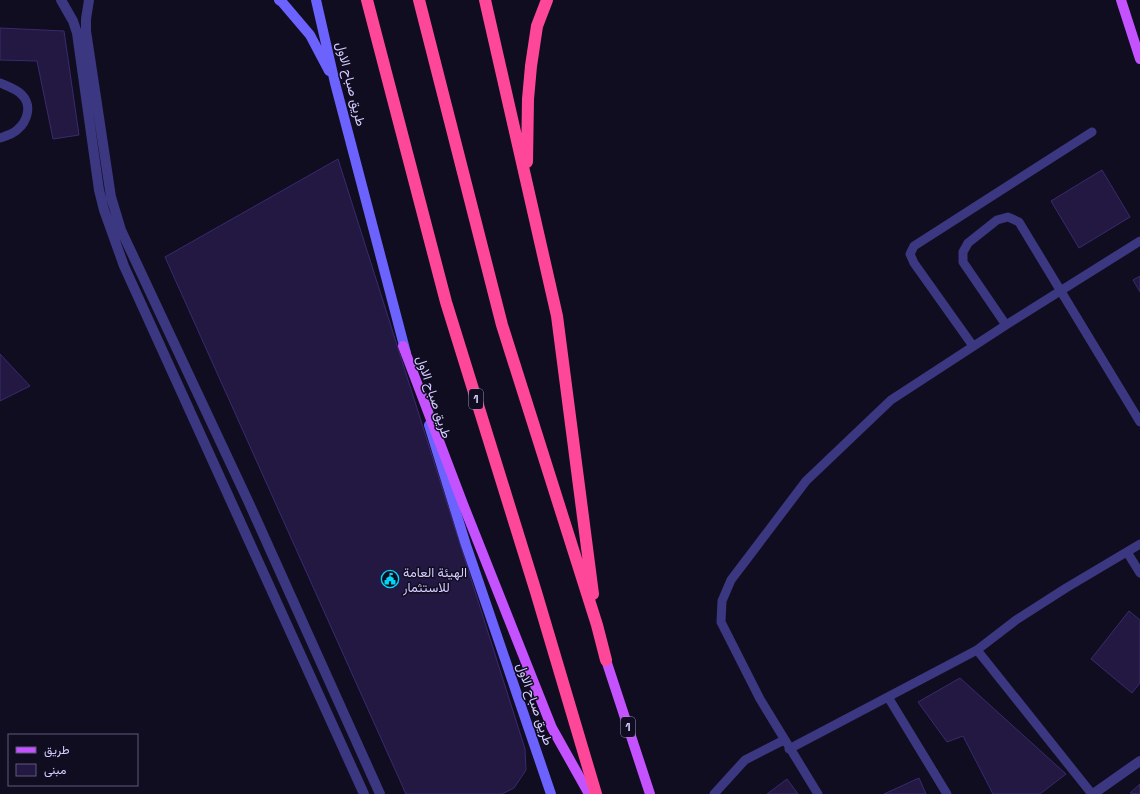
<svg xmlns="http://www.w3.org/2000/svg" width="1140" height="794" font-family="'Space Grotesk',Vazirmatn,sans-serif">
<rect width="100%" height="100%" fill="#110d21"/>
<path fill="#221842" stroke="#3a2a6f" d="M0,28L64,31L79,135L53,139L37,61L0,60Z
M338,159L525,749L526,770L514,788L502,794H406L165,257Z
M1102,170L1130,217L1079,248L1051,201Z
M1140,276V292L1133,280Z
M0,354L30,386L0,401Z
M1129,611L1140,620V683L1132,693L1091,659Z
M960,678L1066,774L1040,794H993L963,736L947,742L918,702Z
M919,778L926,794H884Z
M787,779L798,794H767Z
M1140,784V794L1130,793Z"/>
<g fill="none" stroke-linecap="round" stroke-linejoin="round">
<path stroke="#3c3781" stroke-width="9" d="M0,83C7,86 17,89 22,95C32,105 28,121 17,130C13,134 6,136 0,138
M1006,325L963,262V252L968,243L997,220L1008,217L1019,222L1140,422
M973,346L914,263L910,254L914,246L1092,132
M1127,552L1140,573
M977,650L1092,794
M888,697L947,794
M789,749L977,650L1016,620L1066,588L1140,544
M714,794L745,760L784,740
M818,794L760,699L721,622L722,601L731,580L806,481L891,400L1006,325L1140,241"/>
<path stroke="#3c3781" stroke-width="10" d="M61,0L73,21L77,33L99,190L104,210L124,266L364,794
M89,0L86,19V31L111,197L121,230L249,503L380,794"/>
<path stroke="#3c3781" stroke-width="10" d="M1093,794L1140,761"/>
<path stroke="#6c63ff" stroke-width="10" d="M279,0L282,2L310,35L329,71
M316,0L335,83L406,353
M429,425L466,545L551,794"/>
<path stroke="#c453ff" stroke-width="10" d="M1121,0L1140,59
M403,346L463,504L552,728L589,794
M606,660L650,794"/>
<path stroke="#ff479a" stroke-width="12" d="M367,0L446,302L536,592L596,794
M419,0L502,325L597,625L606,660
M485,0L557,316L593,594
M527,162L528,99L531,66L537,26L547,0"/>
</g>
<defs>
<symbol id="civic-ring" viewBox="-11 -11 22 22"><circle r="9.5" fill="#110d21" stroke="#00d7f7" stroke-width="1.5"/><path d="M-.6-6.5H3V-4.5H.6V-3L4-1V1h2V6H-6V1h2V-1L-.6-3ZM-1.2 2.5V6h2.4V2.5Z" fill="#00d7f7"/></symbol>
</defs>
<g fill-rule="evenodd">
<use href="#civic-ring" x="380" y="569" width="20" height="20"/>
</g>
<g text-anchor="middle" dominant-baseline="central" stroke-width="3" stroke-linejoin="round" paint-order="stroke">
<g fill="#110d21" stroke="#9a93bc" stroke-width="1">
<rect x="469" y="389" width="14" height="20" rx="3"/>
<rect x="621" y="717" width="14" height="20" rx="3"/>
</g>
<g font-size="12" font-weight="bold" fill="#d4ccff">
<text x="476" y="399">1</text>
<text x="628" y="727">1</text>
</g>
<g font-size="13" fill="#d4ccff" stroke="#110d21">
<text transform="translate(351 84) rotate(76)">طريق صباح الاول</text>
<text transform="translate(434 397) rotate(72)">طريق صباح الاول</text>
<text transform="translate(535 704) rotate(71)">طريق صباح الاول</text>
</g>
<g font-size="13" fill="#d4ccff" stroke="#110d21" text-anchor="start">
<text x="403" y="572">الهيئة العامة<tspan x="403" dy="15">للاستثمار</tspan></text>
</g>
</g>
<rect x="8" y="734" width="130" height="52" fill="#110d21" stroke="#5f597a"/>
<rect x="16" y="747" width="20" height="6" fill="#c453ff" stroke="#5f597a"/>
<text x="44" y="754" font-size="12" fill="#d4ccff">طريق</text>
<rect x="16" y="764" width="20" height="12" fill="#221842" stroke="#5f597a"/>
<text x="44" y="774" font-size="12" fill="#d4ccff">مبنى</text>
</svg>
